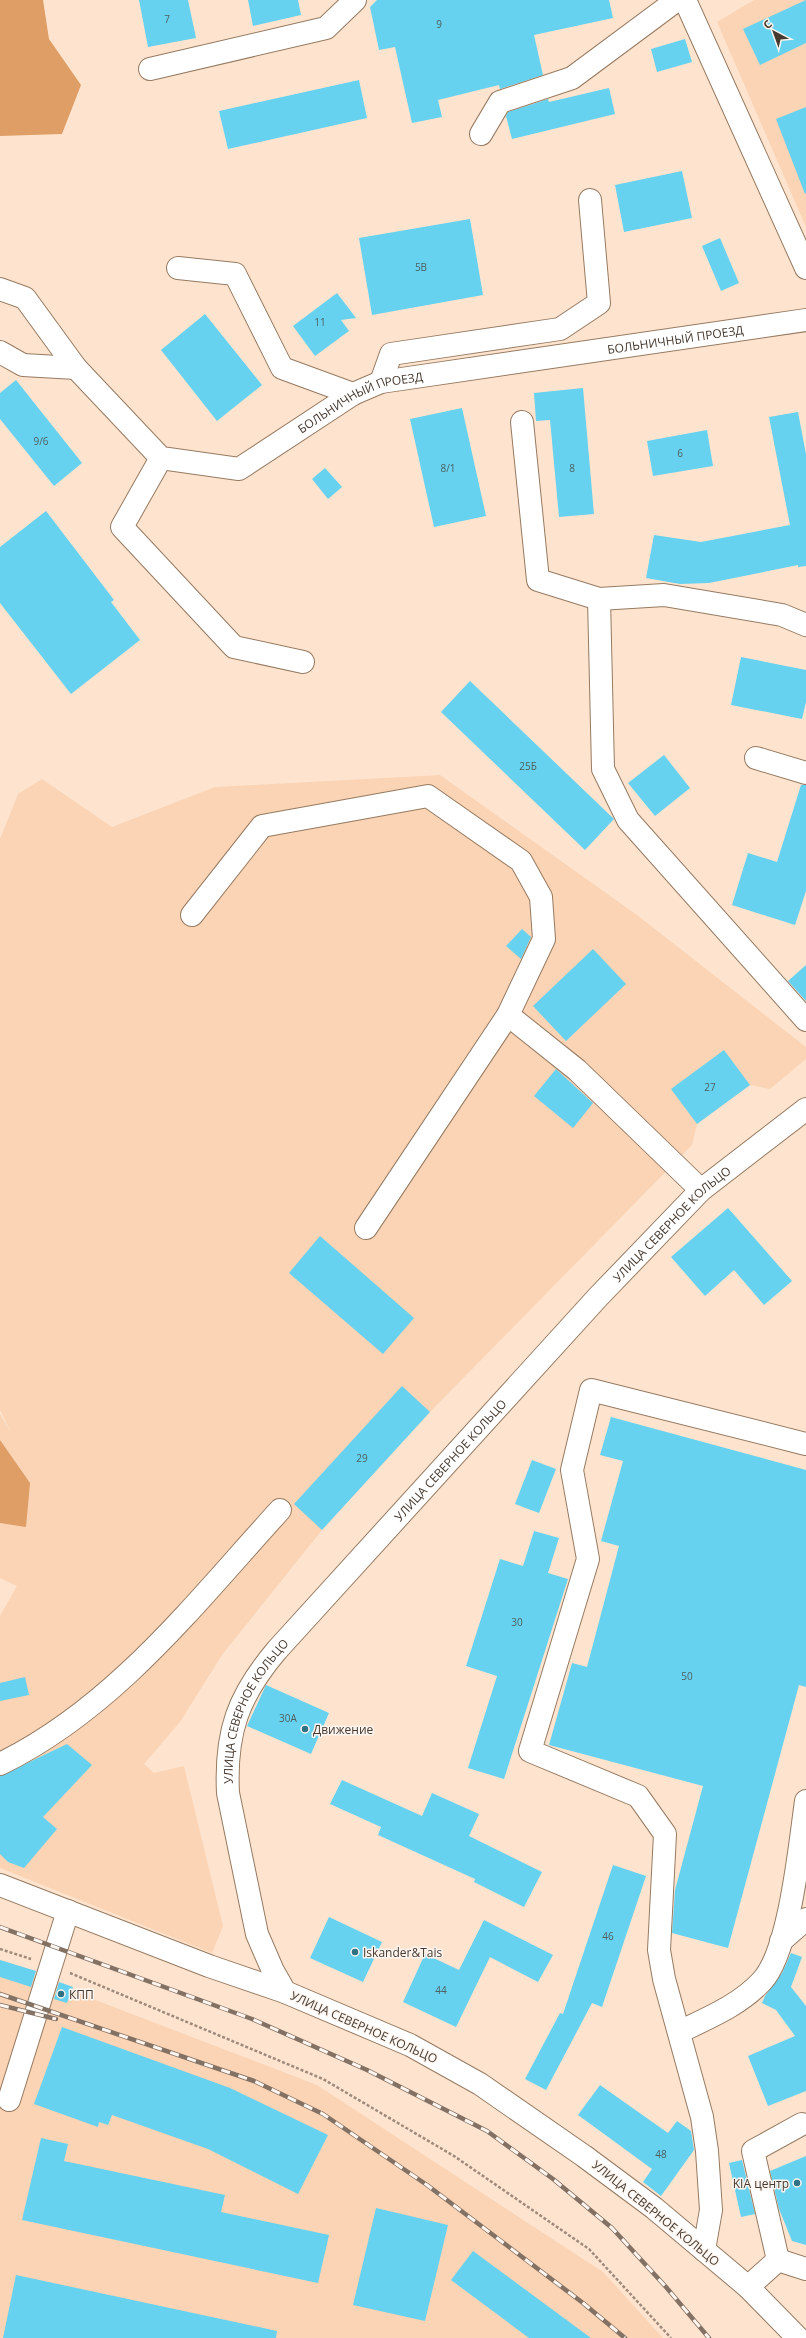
<svg xmlns="http://www.w3.org/2000/svg" width="806" height="2338" font-family="'Open Sans',sans-serif">
<rect width="100%" height="100%" fill="#fee4cf"/>
<path fill="#fad4b5" d="M754,0H806V227L717,22Z
M440,775L637,915L806,1047V1059L770,1089L750,1085L697,1124L692,1145L430,1412L322,1530L222,1655L180,1722L144,1764L154,1773L184,1766L223,1926L212,1953L0,1868V1616L17,1586L0,1578V1414L11,1433L0,1410V839L18,794L42,779L112,827L215,787Z
M0,1960L35,1971L34,1976L73,1987L72,1991L317,2085L603,2272L663,2338H0Z"/>
<path fill="#de9e65" d="M0,0H43L49,39L81,85L62,134L0,136Z
M0,1440L30,1483L26,1527L0,1523Z"/>
<path fill="#67d2ef" d="M139,0H188L196,38L148,47Z
M248,0H298L301,15L253,26Z
M377,0H609L613,18L534,35L543,75L500,89L499,85L438,100L442,117L412,123L395,47L379,50L370,7Z
M806,0V43L760,65L743,29Z
M685,39L692,62L657,72L651,49Z
M359,80L367,118L228,149L219,111Z
M609,88L615,114L512,139L506,116L508,112L548,99L549,102Z
M806,107V193L805,194L776,119Z
M682,171L692,218L624,232L615,185Z
M470,219L483,295L372,315L359,238Z
M720,238L739,283L721,291L702,246Z
M337,293L356,318L341,320L349,331L315,356L293,326Z
M205,314L262,385L217,421L161,350Z
M16,380L82,463L54,486L0,419V393Z
M583,388L594,514L559,517L550,420L536,421L534,393Z
M462,408L486,516L434,527L410,419Z
M798,412L806,454V566L798,567V565L709,583L680,584L646,578L654,535L701,542L790,525L769,417Z
M707,430L713,466L653,476L647,441Z
M325,468L342,487L328,499L312,479Z
M46,511L114,600L111,602L140,640L71,694L0,603V547Z
M741,657L806,670V702L802,719L731,705Z
M470,681L614,819L585,850L441,712Z
M664,755L690,788L655,816L628,783Z
M801,785H806V891L795,925L732,905L748,853L777,862Z
M522,929L531,937L521,959L506,946Z
M593,949L626,984L566,1041L533,1006Z
M806,965V1001L788,981Z
M724,1050L750,1085L697,1124L671,1089Z
M556,1069L593,1103L573,1128L534,1096Z
M728,1208L792,1281L764,1305L734,1270L705,1296L671,1257Z
M320,1236L414,1318L383,1354L289,1273Z
M402,1386L430,1412L322,1530L294,1504Z
M611,1417L806,1470V1687L799,1685L728,1948L672,1933L675,1890L703,1786L549,1745L572,1663L587,1667L619,1546L601,1541L623,1461L600,1455Z
M532,1460L556,1469L539,1513L515,1504Z
M534,1531L559,1538L548,1573L568,1579L504,1779L468,1768L497,1676L466,1666L500,1559L523,1566Z
M25,1677L29,1695L0,1701V1683Z
M266,1685L329,1713L311,1754L247,1726Z
M67,1744L92,1765L43,1817L57,1829L24,1868L8,1862L0,1854V1776Z
M342,1780L422,1816L432,1793L479,1814L469,1836L542,1872L524,1907L474,1882L475,1879L378,1835L381,1827L330,1804Z
M613,1865L646,1876L602,2007L592,2003L546,2090L525,2079L560,2013L563,2014Z
M329,1917L382,1942L363,1982L310,1958Z
M484,1920L553,1955L538,1982L490,1957L456,2027L403,2002L425,1954L459,1970Z
M791,1953L802,1957L791,1987L806,2006V2091L768,2106L748,2056L795,2036L776,2010L762,2003L765,1996L782,1973Z
M0,1960L36,1971L31,1987L0,1977Z
M59,1982L73,1987L67,2003L54,1999Z
M62,2027L230,2088L328,2135L298,2194L208,2149L112,2115L108,2125L99,2122L98,2127L34,2104Z
M600,2085L668,2133L677,2121L691,2131L694,2150L661,2196L643,2182L652,2169L578,2115Z
M41,2138L68,2144L64,2161L225,2195L221,2212L329,2235L318,2283L22,2220Z
M806,2156V2245L792,2241L779,2209L770,2171Z
M742,2160L755,2214L741,2217L729,2163Z
M376,2208L448,2225L425,2321L353,2305Z
M473,2251L591,2338H529L451,2280Z
M16,2275L277,2331L276,2338H3Z"/>
<g fill="none" stroke-linecap="round" stroke-linejoin="round">
<defs>
<g id="minor">
<path d="M685,0L806,268"/>
<path d="M150,69L326,28L355,0"/>
<path d="M481,134L500,102L572,78L677,0"/>
<path d="M178,268L235,274L282,368L353,394"/>
<path id="s1" d="M0,289L25,298L76,368L161,458L239,469L353,394L381,382L806,320"/>
<path d="M0,352L23,365L76,368"/>
<path d="M381,382L391,354L560,329L599,303L590,200"/>
<path d="M522,422L538,580L599,599L603,769L628,820L806,1020"/>
<path d="M161,458L122,527L234,647L303,662"/>
<path d="M599,599L664,595L782,615L806,625"/>
<path d="M756,758L806,773"/>
<path d="M192,915L262,826L428,796L521,861L541,897L544,939L508,1015L577,1070L701,1190"/>
<path d="M366,1228L508,1015"/>
<path d="M0,1764C115,1708 195,1603 280,1510"/>
<path d="M0,1885L209,1966L285,1992"/>
<path d="M781,1941L806,1919"/>
<path d="M679,2032C708,2018 740,2005 762,1981C790,1951 800,1843 806,1801"/>
<path d="M9,2100L68,1911"/>
<path d="M704,2250L711,2210L707,2151L702,2117L664,1979L659,1950L665,1834L638,1796L530,1751L588,1559L572,1470L591,1390L806,1444"/>
<path d="M778,2260L753,2151L802,2124"/>
<path d="M748,2287L778,2260L806,2269"/>
<path id="s2" d="M798,2338L748,2287L654,2208L584,2156L480,2084L410,2045L285,1992L273,1971L257,1934L228,1793C225,1732 238,1696 277,1650L598,1297L701,1190L806,1109"/>
</g>
</defs>
<use href="#minor" stroke="#967a61" stroke-width="24"/>
<path stroke="#9d8a7b" stroke-width="2.5" stroke-dasharray="3 2" stroke-linecap="butt" d="M0,1949L31,1959
M70,1973L323,2079L454,2156L589,2249L671,2338"/>
<use href="#minor" stroke="#fff" stroke-width="22"/>
<defs>
<path id="rail" d="M0,1927L252,2019L367,2070L487,2131L553,2179L612,2228L666,2287L709,2338
M0,1994L254,2081L323,2114L427,2185L583,2303L625,2338
M0,2005L56,2019"/>
</defs>
<use href="#rail" stroke="#837164" stroke-width="4.5"/>
<use href="#rail" stroke="#fcf5f0" stroke-width="3" stroke-dasharray="9" stroke-linecap="butt"/>
</g>
<g fill="#2f7283" stroke="#fcf5f0" stroke-width="1.5">
<circle cx="305" cy="1729" r="4"/>
<circle cx="355" cy="1952" r="4"/>
<circle cx="61" cy="1994" r="4"/>
<circle cx="797" cy="2183" r="4"/>
</g>
<g text-anchor="middle" dominant-baseline="central" stroke-width="3" stroke-linejoin="round" paint-order="stroke">
<g font-size="10" fill="#4e5f5f">
<text x="167" y="19">7</text>
<text x="439" y="24">9</text>
<text x="421" y="267">5В</text>
<text x="320" y="322">11</text>
<text x="41" y="441">9/6</text>
<text x="680" y="453">6</text>
<text x="448" y="468">8/1</text>
<text x="572" y="468">8</text>
<text x="528" y="766">25Б</text>
<text x="710" y="1087">27</text>
<text x="362" y="1458">29</text>
<text x="517" y="1622">30</text>
<text x="687" y="1676">50</text>
<text x="288" y="1718">30А</text>
<text x="608" y="1936">46</text>
<text x="441" y="1990">44</text>
<text x="661" y="2154">48</text>
</g>
<g font-size="12" fill="#46392f" stroke="#fcf5f0">
<text stroke="none"><textPath href="#s1" startOffset="780">БОЛЬНИЧНЫЙ ПРОЕЗД</textPath></text>
<text stroke="none"><textPath href="#s1" startOffset="456">БОЛЬНИЧНЫЙ ПРОЕЗД</textPath></text>
<text stroke="none"><textPath href="#s2" startOffset="1569">УЛИЦА СЕВЕРНОЕ КОЛЬЦО</textPath></text>
<text stroke="none"><textPath href="#s2" startOffset="1245">УЛИЦА СЕВЕРНОЕ КОЛЬЦО</textPath></text>
<text stroke="none"><textPath href="#s2" startOffset="921">УЛИЦА СЕВЕРНОЕ КОЛЬЦО</textPath></text>
<text transform="translate(364 2027) rotate(24)">УЛИЦА СЕВЕРНОЕ КОЛЬЦО</text>
<text transform="translate(656 2213) rotate(39)">УЛИЦА СЕВЕРНОЕ КОЛЬЦО</text>
</g>
<g font-size="12" fill="#46392f" stroke="#fcf5f0" text-anchor="start">
<text x="313" y="1729">Движение</text>
<text x="363" y="1952">Iskander&amp;Tais</text>
<text x="69" y="1994">КПП</text>
<text x="789" y="2183" text-anchor="end">KIA центр</text>
</g>
</g>
<g transform="translate(774 32) rotate(319)" stroke="#fcf5f0" stroke-width="3" paint-order="stroke">
<path d="M0-3L7 15L0 10L-7 15Z" fill="#46392f"/>
<text y="-6" font-size="11" font-weight="bold" text-anchor="middle" fill="#46392f">С</text>
</g>
</svg>
